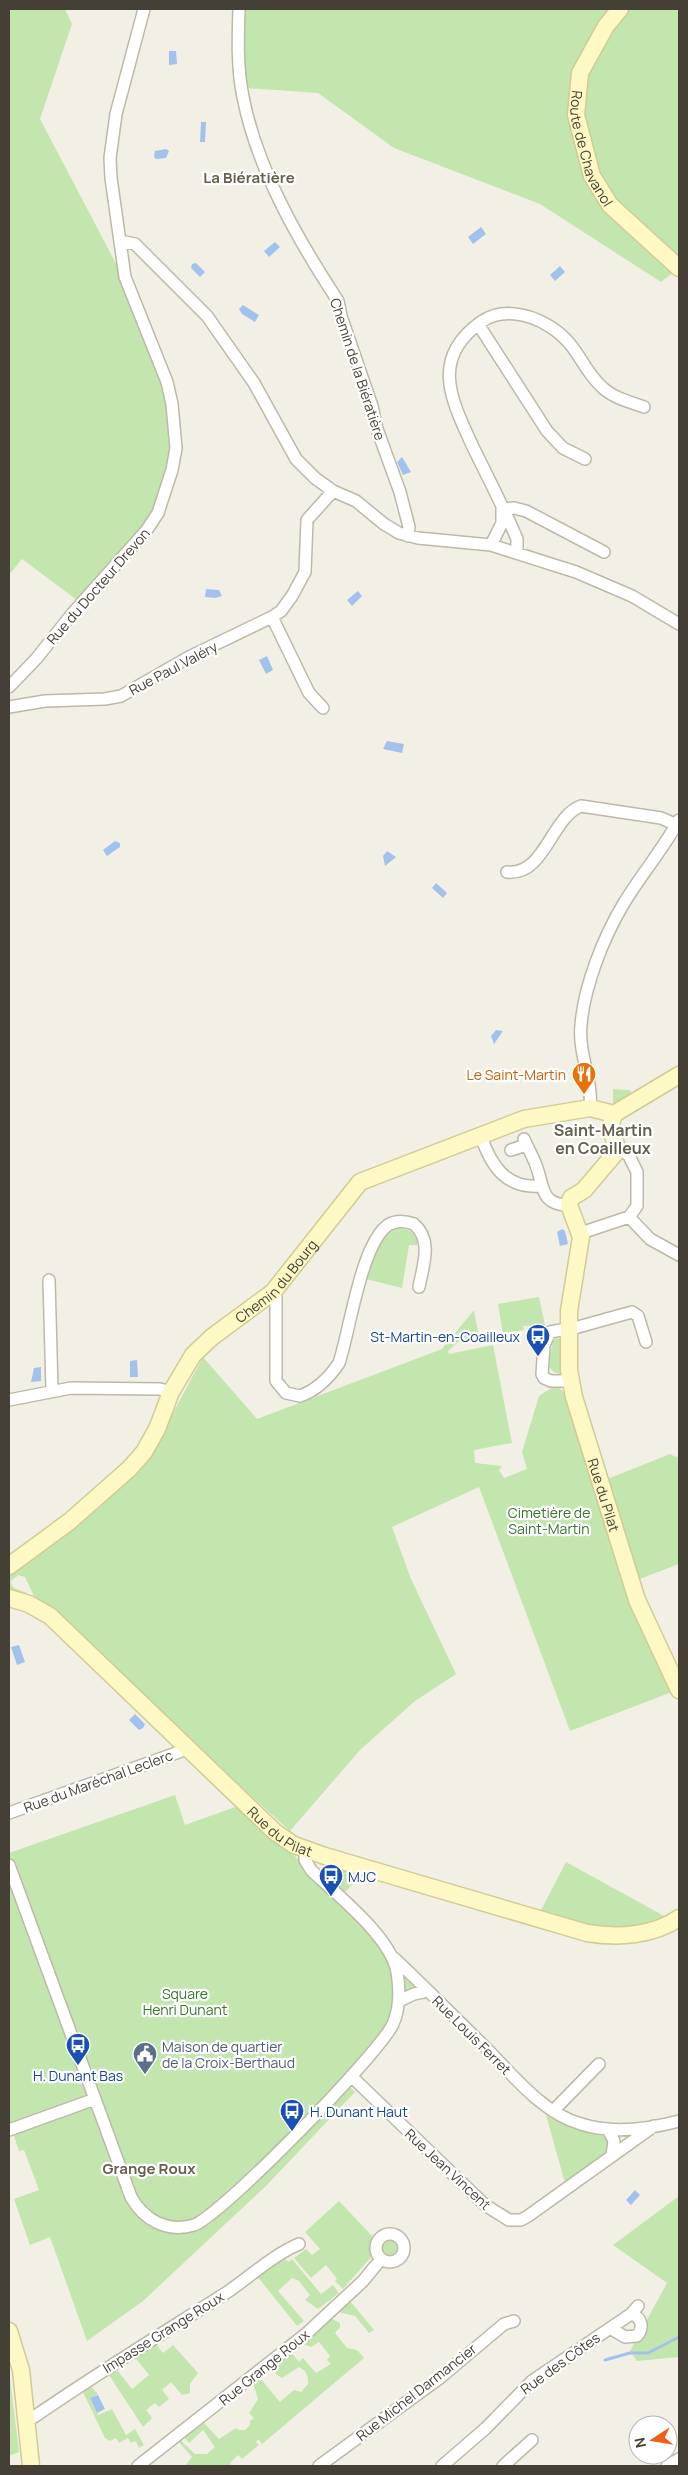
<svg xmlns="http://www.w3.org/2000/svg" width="688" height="2475" font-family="Manrope,sans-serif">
<rect width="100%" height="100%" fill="#f2f0e5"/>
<path fill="#c3e5ae" d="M9,9H65L72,24L40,119L132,294L172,382L179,415L180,441L167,502L77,600L22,559L9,575Z
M241,9H679V268L661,282L540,204L394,148L318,93L246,88Z
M613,1089L630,1090L633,1097L613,1106Z
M399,1228L411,1231L417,1239V1245H409L402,1288L366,1279C371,1259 377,1234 399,1228Z
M539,1297L545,1325L523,1326L524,1330L503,1334L498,1304Z
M474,1310L479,1338L458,1342L448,1351L449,1354L493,1345L512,1443L474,1450L475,1463L502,1466L499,1470L504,1478L527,1469L522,1452L539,1396L553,1387H558L567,1395L672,1692L570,1731L479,1487L392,1527L411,1579L456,1674L415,1701L360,1750L290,1831L146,1700L74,1627L34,1596L25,1577L18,1575L10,1582L14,1588L27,1593L25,1596L9,1592V1574L26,1564L129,1479L151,1454L203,1357L257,1419L442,1349Z
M556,1338L563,1340V1374C555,1375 549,1369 548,1362L553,1342Z
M670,1454L676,1457L679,1456V1564L637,1580L605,1480Z
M175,1795L185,1825L238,1806L283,1844L377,1940L389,1959L396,1990L389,2024L349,2086L355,2092L266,2186L143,2301L87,2341L50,2237L30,2245L14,2199L39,2190L24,2150L19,2151L9,2121V1853Z
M566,1862L666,1917C620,1938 586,1926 539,1914Z
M328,1864L363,1874L344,1893L323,1871L324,1866Z
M405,1974L417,1986V1988L404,1991L402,1977Z
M546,2115L570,2128L605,2137L609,2146L607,2152L565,2183Z
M679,2196V2357L637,2361L630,2351L667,2283L613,2245Z
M339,2201L373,2237L370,2247L372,2256L343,2289L335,2281L337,2279L326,2265L311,2278L294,2258L306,2249L312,2255L320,2249L305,2232Z
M381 2248a9 9 0 1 1 18 0a9 9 0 1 1-18 0Z
M283,2256L288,2262L292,2259L321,2294L333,2285L339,2293L318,2309L305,2300L310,2295L299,2281L292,2278L278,2291L304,2321L297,2326L257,2276Z
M350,2301L374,2330L369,2333L355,2316L338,2312Z
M330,2318L340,2323V2327L335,2333L347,2348L357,2350L364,2358L262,2444L258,2439L256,2442L259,2445L242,2459L238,2455L230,2463L232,2466H185L192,2457L178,2441L180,2440L195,2454H207L215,2447L203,2430L189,2443L184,2437L204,2423L219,2439L236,2428L238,2430H245L250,2425V2421L254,2418L249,2413L258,2399L253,2384L260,2378L280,2402L294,2390L301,2392L308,2384V2378L305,2371L299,2367L282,2378L270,2370L291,2352L299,2362L303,2358L316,2373L331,2364L327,2360L330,2356L319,2342L311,2347L303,2344Z
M155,2343L163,2353L173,2345L198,2373L190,2384V2393L182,2395L171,2382L162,2390L169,2399L159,2407L155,2403L146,2410L152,2418L143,2427L109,2375L117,2370L132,2389L149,2375L134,2356Z
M9,2371L19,2452L9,2456Z
M90,2386L98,2394L90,2399L98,2415L112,2409L126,2435L135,2429L144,2445L139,2448L136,2441L131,2443L128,2438L119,2443L116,2438L110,2441L105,2438L82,2390Z"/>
<path fill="#a2c2ed" d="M169,51H176L177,64L169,65Z
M201,122H206L205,142H200Z
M166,149L169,151L166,158L156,159L154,157L155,151Z
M481,227L486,234L473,244L468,237Z
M275,242L280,247L269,257L264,251Z
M196,263L205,272L200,277L191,268L192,264Z
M560,266L565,272L555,281L550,275Z
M243,305L259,315L255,322L242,314L239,309Z
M402,457L411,472L403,475L397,462Z
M206,589L219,590L222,596L215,598L205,597Z
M358,591L362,596L352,606L347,600Z
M267,656L273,670L266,674L259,660Z
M387,741L404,744L402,753L383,749Z
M115,841L120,843V847L107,856L103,850Z
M387,851L396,857L385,866L383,856Z
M436,883L447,893L443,898L432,888Z
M496,1030L503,1031L494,1044L491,1036Z
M562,1229L565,1231L568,1244L560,1246L557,1232Z
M137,1360L138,1377H130V1361Z
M41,1367V1381L31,1382L34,1368Z
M19,1645L25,1662L17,1665L11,1647Z
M135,1714L145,1724L143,1728L139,1730L129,1720Z
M635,2190L640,2195L631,2205L626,2200Z
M98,2395L105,2409L97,2413L90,2398Z"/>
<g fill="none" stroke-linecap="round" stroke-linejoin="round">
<path stroke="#a2c2ed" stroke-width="3" d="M605,2360L630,2353H648L679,2337"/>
<defs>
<path id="street" d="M239,9C238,38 237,68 243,97C257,169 298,240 338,301L341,316L372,406L377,429L400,492L409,527L408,536
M120,241L135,244L207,316L254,383L296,459L315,478L333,491L356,501L384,524L399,533L418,538L491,545L576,572L632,596L679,624
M478,324L547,431L563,448L585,459
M502,509L514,508L526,511L604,552
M491,545L502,523V509
M517,553V539C504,508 488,478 473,447C452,401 429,359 481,322C501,308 528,313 549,326C579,344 581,369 603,388C614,398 630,402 644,407
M272,617L309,693L323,708
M9,687L36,659L72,614L146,531L158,513L172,470L176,448L172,404L167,382L125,277L111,178L110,158L116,114L144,9
M9,707L45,701L105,699L121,696L189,657L272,617L281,611L292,596L305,572L307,520L333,491
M507,872C545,876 551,817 581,806L661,818L677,825
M590,1108C593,1081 578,1053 581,1025C584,986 604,936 624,903C641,875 663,849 679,820
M481,1136C491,1166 506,1189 541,1186
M524,1139C528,1149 534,1158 537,1168C544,1188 541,1205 569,1205
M511,1150L526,1145
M629,1217L650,1239L679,1255
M581,1233L629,1217L637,1206V1172L629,1156L617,1145
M49,1280L52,1390
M273,1292L276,1298V1381L286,1393L300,1396C317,1390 329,1378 339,1363C350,1330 361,1244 388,1225C396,1220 405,1221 414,1224C433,1241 423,1265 419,1287
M570,1381H551L544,1378L542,1374L544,1345L550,1332L578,1327L632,1312L638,1316L646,1342
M9,1400L71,1388L160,1389L171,1392
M9,1813L179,1752L186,1747
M9,1865L131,2197C144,2220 167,2233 194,2225C222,2215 379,2054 393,2024C400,2008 400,1990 397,1972C391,1937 337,1895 311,1870L305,1860V1849
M394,1958C425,1987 454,2017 484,2046C513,2075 542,2113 581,2124C612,2134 649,2129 679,2121
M399,2001L414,1994L428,1991
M351,2076L485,2205L509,2220H521L528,2216L654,2126
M553,2111L599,2064
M608,2129L614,2141L612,2156
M9,2130L95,2099
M376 2248a14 14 0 1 1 28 0a14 14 0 1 1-28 0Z
M610,2328L625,2337L637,2336C644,2328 642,2317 631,2314
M26,2418L34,2417C96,2374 160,2335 223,2295C249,2278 271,2256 299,2244
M138,2466L307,2333L363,2281L381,2259
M319,2466L441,2377L504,2324L514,2321
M442,2466L486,2428L532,2381L631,2314L638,2306
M503,2466L532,2440
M667,2466L679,2459"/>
<g id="secondary">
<path id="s1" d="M620,9L606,26L580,73L576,115L592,176L610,205L679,268"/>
<path id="s2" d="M614,1114L610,1128L618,1150L584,1190L571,1198L569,1205L581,1237L569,1311V1370L574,1397L637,1600L679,1690"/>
<path d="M614,1114L679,1075"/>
<path id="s3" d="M9,1566L70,1521L130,1468L144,1452L157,1429L171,1392L193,1355L212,1337L273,1292L360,1182L524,1119L590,1108L614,1114"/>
<path id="s4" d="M9,1598L29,1604L50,1616L275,1832L294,1845L325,1856L587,1933C618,1938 653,1936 679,1918"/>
<path d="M9,2331L21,2370L31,2466"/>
</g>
</defs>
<use href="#street" stroke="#bdb9a8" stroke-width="14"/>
<use href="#secondary" stroke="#d1cb96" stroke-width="19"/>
<use href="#street" stroke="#fff" stroke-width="11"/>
<use href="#secondary" stroke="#fdf8c4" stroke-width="16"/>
</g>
<defs>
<symbol id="restaurant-pin" viewBox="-11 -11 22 30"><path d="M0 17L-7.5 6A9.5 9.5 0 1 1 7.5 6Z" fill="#e8710a" stroke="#fff"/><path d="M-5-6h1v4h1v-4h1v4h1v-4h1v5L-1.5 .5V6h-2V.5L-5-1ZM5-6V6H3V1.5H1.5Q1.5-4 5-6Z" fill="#fff"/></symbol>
<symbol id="bus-pin" viewBox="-11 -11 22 30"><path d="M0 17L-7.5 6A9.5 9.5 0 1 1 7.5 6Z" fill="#1a4fb4" stroke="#fff"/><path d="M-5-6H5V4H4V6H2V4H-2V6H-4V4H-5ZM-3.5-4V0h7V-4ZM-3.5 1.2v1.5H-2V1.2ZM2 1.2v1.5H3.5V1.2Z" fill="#fff"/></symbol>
<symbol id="civic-pin" viewBox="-11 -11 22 30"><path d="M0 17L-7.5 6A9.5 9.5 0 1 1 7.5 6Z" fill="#5c6f8a" stroke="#fff"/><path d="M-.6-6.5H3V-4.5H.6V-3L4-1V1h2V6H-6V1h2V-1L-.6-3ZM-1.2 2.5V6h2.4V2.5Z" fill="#fff"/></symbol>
</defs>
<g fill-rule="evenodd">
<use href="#restaurant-pin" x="570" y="1060" width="28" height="38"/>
<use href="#bus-pin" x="524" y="1322" width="28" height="38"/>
<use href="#bus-pin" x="317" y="1862" width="28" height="38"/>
<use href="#bus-pin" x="64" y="2031" width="28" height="38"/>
<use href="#civic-pin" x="131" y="2040" width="28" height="38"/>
<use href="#bus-pin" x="278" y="2097" width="28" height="38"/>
</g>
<g text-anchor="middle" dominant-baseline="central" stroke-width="4.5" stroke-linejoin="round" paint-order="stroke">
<g font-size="14" fill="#444035" stroke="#fff">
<text stroke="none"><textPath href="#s1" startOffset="154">Route de Chavanol</textPath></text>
<text transform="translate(358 369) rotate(72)">Chemin de la Biératière</text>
<text transform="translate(98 586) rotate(-49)">Rue du Docteur Drevon</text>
<text transform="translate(173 668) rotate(-28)">Rue Paul Valéry</text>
<text stroke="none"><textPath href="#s3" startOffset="398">Chemin du Bourg</textPath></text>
<text stroke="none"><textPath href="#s2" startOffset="411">Rue du Pilat</textPath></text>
<text transform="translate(98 1781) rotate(-20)">Rue du Maréchal Leclerc</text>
<text stroke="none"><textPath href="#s4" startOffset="361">Rue du Pilat</textPath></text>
<text transform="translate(472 2035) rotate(45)">Rue Louis Ferret</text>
<text transform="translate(448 2169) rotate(43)">Rue Jean Vincent</text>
<text transform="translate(163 2332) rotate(-32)">Impasse Grange Roux</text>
<text transform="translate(560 2363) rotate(-36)">Rue des Côtes</text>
<text transform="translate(264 2367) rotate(-39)">Rue Grange Roux</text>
<text transform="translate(416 2392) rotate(-38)">Rue Michel Darmancier</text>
</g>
<g font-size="14" fill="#c56008" stroke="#fff" text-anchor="end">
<text x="566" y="1074">Le Saint-Martin</text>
</g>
<g font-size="14" fill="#164399" stroke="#fff" text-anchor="start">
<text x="520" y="1336" text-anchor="end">St-Martin-en-Coailleux</text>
<text x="348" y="1876">MJC</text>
<text x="78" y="2075" text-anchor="middle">H. Dunant Bas</text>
<text x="310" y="2111">H. Dunant Haut</text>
</g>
<g font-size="14" fill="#3a732a" stroke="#fff">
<text x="549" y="1512">Cimetière de<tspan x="549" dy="16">Saint-Martin</tspan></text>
<text x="185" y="1993">Square<tspan x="185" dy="16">Henri Dunant</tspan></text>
</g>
<g font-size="14" fill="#4e5e75" stroke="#fff" text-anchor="start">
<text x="162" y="2046">Maison de quartier<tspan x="162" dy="16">de la Croix-Berthaud</tspan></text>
</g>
<g font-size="15" font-weight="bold" fill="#66604c" stroke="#fff">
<text x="249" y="177">La Biératière</text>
<text x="149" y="2168">Grange Roux</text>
</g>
<g font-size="16" font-weight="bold" fill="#66604c" stroke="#fff">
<text x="603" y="1130">Saint-Martin<tspan x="603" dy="18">en Coailleux</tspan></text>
</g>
</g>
<rect width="688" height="2475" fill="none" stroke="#444035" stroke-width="20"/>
<g transform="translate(653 2440) rotate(258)"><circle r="24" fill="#ffffff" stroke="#b4b3ae"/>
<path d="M0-4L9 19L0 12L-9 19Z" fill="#f35f1a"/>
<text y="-8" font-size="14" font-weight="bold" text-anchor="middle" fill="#444035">N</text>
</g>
</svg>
